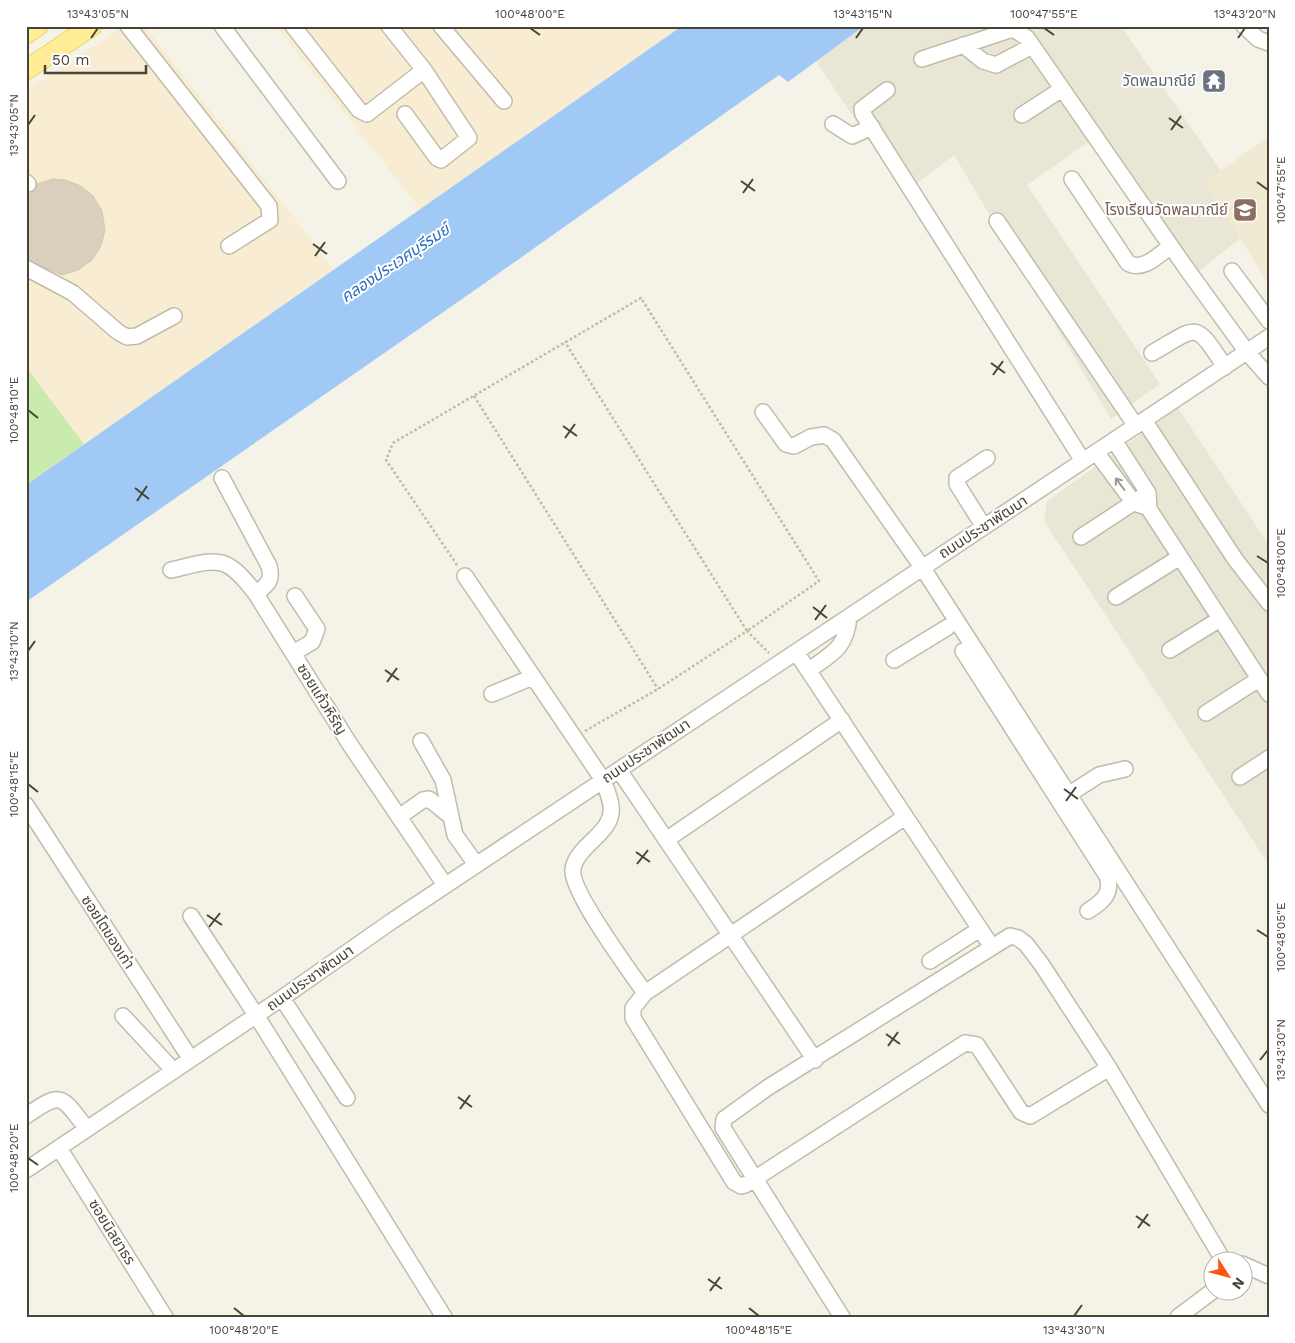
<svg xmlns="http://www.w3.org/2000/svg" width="1295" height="1343" font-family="'Work Sans','Noto Sans Thai',sans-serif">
<rect width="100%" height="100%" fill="#f5f3e8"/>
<path fill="#e9e6d6" d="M864,26H1121L1221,171L1205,182L1240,238L1186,282L1090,141L1027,185L1160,384L1111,419L954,155L904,193L816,61Z
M1178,408L1269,545V865L1044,521L1047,501Z"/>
<path fill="#f8edd2" d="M125,26H145L334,269L84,444L26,367V90Z
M276,26H682L420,209Z"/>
<path fill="#efead1" d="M1269,136V285L1205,182Z"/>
<path fill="#c9ecae" d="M26,367L84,444L26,485Z"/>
<path fill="#a1c9f5" d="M682,26H864L788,82L779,75L485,283L26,602V485Z"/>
<path fill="#d8d0bd" stroke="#d3c9af" d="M53,179L65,180L81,186L93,196L102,211L105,230L101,246L92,260L78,270L62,275L26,259V193L34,191L37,184Z"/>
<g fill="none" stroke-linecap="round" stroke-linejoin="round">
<defs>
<path id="minor" d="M128,26L269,206L270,220L229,246
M222,26L338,181
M293,26L359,110L367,114L424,70
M389,26L424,70L469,138L441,160L437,158L405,114
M441,26L504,101
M1244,26L1258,39L1269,43
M963,45L983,61L996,65L1032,46
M922,59L1010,30H1015L1027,38L1186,268L1247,352L1269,377
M887,90L862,109L863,114L1083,461
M1022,115L1062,89
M833,124L852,136L872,127
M1072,179L1128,263C1143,272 1158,255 1171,246
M26,182L28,184
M997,221L1136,426
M26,268L73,293L118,332L127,337L137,336L174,316
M1232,271L1269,321
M1152,353C1199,326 1194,320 1225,367
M763,412L786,444L794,446L811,437L824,435L833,440L922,567L1269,1105
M1144,420L1235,559L1269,603
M1114,440L1148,493L1149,509L1269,694
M1096,452L1134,503L1143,506
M222,478L269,566C273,581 268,584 256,594
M984,527L957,484V478L987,458
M1081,537L1148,493
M171,570C218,559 225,553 256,594L349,743L445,885
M465,576L603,780C606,788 610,797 611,806C615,833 577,844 573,869C569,889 631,973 645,993
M1116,597L1180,557
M1170,650L1220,619
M963,651L1107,876C1113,894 1102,902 1088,911
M796,652L992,947
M293,653L312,642L317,629L295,596
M894,660L948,627
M809,670C833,653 846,648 849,617
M492,694L533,677
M1206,713L1259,679
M421,741L443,780L455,835L476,864
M619,770L815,1060
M1240,777L1269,758
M1068,795L1099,775L1125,769
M26,805L190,1058
M399,817L423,800L429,799L450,816
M905,817L645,993L633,1008V1018L734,1182L741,1186L745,1185L965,1043L977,1045L1021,1112L1030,1116L1109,1068
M666,840L842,720
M191,916L256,1015L444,1317
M930,961L980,929
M282,998L347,1098
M123,1016L173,1070
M26,1116C63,1090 61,1096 87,1129
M59,1148L165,1317
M26,1170L282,998L392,921L1269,337
M1242,1264L1269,1276
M842,1317L723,1128L724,1119L767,1088L1010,936L1018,938L1026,944L1042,965L1109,1068L1223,1260
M1178,1317L1214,1290"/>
<path id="major" d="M26,34L38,26
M26,70L92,26"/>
</defs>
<use href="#minor" stroke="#c1bcaa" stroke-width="18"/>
<use href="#major" stroke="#ecd35f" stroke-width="21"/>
<path stroke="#c4ba9a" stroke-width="2.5" stroke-dasharray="2.5 2.5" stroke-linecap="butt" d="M474,396L658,689
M457,565L386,460L393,443L641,298L819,581L747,631L565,342
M585,731L658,689L747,631L769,653"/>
<use href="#minor" stroke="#fff" stroke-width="15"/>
<use href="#major" stroke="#ffee97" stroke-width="19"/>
</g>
<defs><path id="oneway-shaft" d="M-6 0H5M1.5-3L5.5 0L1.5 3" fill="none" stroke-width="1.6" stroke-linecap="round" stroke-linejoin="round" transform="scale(1.25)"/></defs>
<use stroke="#9b9890" href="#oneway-shaft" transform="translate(1120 484) rotate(-127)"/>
<path fill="none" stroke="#494436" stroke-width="2" d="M530,28L540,35M1044,28L1054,35M91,38L98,28M856,38L863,28M1238,38L1245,28M1169,118L1183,128M28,125L35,115M1171,130L1181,116M741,181L755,191M1257,182L1268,190M743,193L753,179M313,244L327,254M315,256L325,242M991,363L1005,373M993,375L1003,361M28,410L38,418M563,426L577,436M565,438L575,424M135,488L149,499M137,501L147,486M1257,556L1268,563M813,607L827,618M815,620L826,605M28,651L35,641M385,670L399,680M387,682L397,668M28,784L38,792M1064,789L1078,799M1066,801L1076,787M636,852L650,862M637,864L648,850M207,915L222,925M209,927L220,913M1257,930L1268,937M886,1034L900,1044M888,1046L898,1032M1260,1060L1268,1050M458,1097L472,1107M460,1109L470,1095M28,1158L38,1165M1136,1216L1150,1226M1138,1228L1148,1214M708,1279L722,1289M710,1291L720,1277M234,1308L244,1316M749,1308L759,1316M1074,1316L1082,1305"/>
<defs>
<symbol id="temple-square" viewBox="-11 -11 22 22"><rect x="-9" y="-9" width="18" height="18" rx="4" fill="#6b7280" stroke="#fff"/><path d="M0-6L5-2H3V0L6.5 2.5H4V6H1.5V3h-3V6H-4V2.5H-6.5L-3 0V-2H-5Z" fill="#fff"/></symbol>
<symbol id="school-square" viewBox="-11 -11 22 22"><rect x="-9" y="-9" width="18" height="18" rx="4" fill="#8d6e63" stroke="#fff"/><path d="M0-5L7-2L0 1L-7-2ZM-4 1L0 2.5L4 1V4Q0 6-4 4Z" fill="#fff"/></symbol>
</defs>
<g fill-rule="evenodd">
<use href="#temple-square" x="1200" y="67" width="28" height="28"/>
<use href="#school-square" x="1231" y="196" width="28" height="28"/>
</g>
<g text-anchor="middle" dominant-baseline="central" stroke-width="4" stroke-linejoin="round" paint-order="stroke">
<g font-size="15" fill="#5b616d" stroke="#fff" text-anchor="end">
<text x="1196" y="81">วัดพลมาณีย์</text>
</g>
<g font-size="15" fill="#785e54" stroke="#fff" text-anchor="end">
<text x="1228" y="210">โรงเรียนวัดพลมาณีย์</text>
</g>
<g font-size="15" fill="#494436" stroke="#fff">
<text transform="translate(983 527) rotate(-33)">ถนนประชาพัฒนา</text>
<text transform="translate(322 699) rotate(58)">ซอยแก้วหิรัญ</text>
<text transform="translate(646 751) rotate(-34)">ถนนประชาพัฒนา</text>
<text transform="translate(108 932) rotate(57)">ซอยโตของเก่า</text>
<text transform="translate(310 978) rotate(-35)">ถนนประชาพัฒนา</text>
<text transform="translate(112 1232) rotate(58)">ซอยนิลยาธร</text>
</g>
<g font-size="16" font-style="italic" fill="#276cbe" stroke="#fff">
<text transform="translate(395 263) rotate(-34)">คลองประเวศบุรีรมย์</text>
</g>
</g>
<rect width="1295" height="1343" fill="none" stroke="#ffffff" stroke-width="55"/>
<g transform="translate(1228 1276) rotate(126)"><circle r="24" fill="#ffffff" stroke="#b6b4af"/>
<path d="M0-4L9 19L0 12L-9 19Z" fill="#ff5515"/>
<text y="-8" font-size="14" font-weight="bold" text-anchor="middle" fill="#494436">N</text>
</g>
<path d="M45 65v8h101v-8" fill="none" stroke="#494436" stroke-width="2.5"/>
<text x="52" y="65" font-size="15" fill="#494436" stroke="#ffffff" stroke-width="4" paint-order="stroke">50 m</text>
<rect x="28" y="28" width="1240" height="1288" fill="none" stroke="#494436" stroke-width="2"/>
<g font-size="12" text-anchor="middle" fill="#494436">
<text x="98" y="18">13°43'05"N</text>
<text x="530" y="18">100°48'00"E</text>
<text x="863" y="18">13°43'15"N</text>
<text x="1044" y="18">100°47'55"E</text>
<text x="1245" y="18">13°43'20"N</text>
<text transform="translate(14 125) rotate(-90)" y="4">13°43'05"N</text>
<text transform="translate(1281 190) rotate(-90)" y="4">100°47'55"E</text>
<text transform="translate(14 410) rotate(-90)" y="4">100°48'10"E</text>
<text transform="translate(1281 563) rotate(-90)" y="4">100°48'00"E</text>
<text transform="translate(14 651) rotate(-90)" y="4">13°43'10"N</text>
<text transform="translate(14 784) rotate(-90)" y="4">100°48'15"E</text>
<text transform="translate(1281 937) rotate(-90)" y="4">100°48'05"E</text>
<text transform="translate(1281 1050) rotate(-90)" y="4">13°43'30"N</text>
<text transform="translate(14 1158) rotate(-90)" y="4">100°48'20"E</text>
<text x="244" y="1334">100°48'20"E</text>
<text x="759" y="1334">100°48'15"E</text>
<text x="1074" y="1334">13°43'30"N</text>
</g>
</svg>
